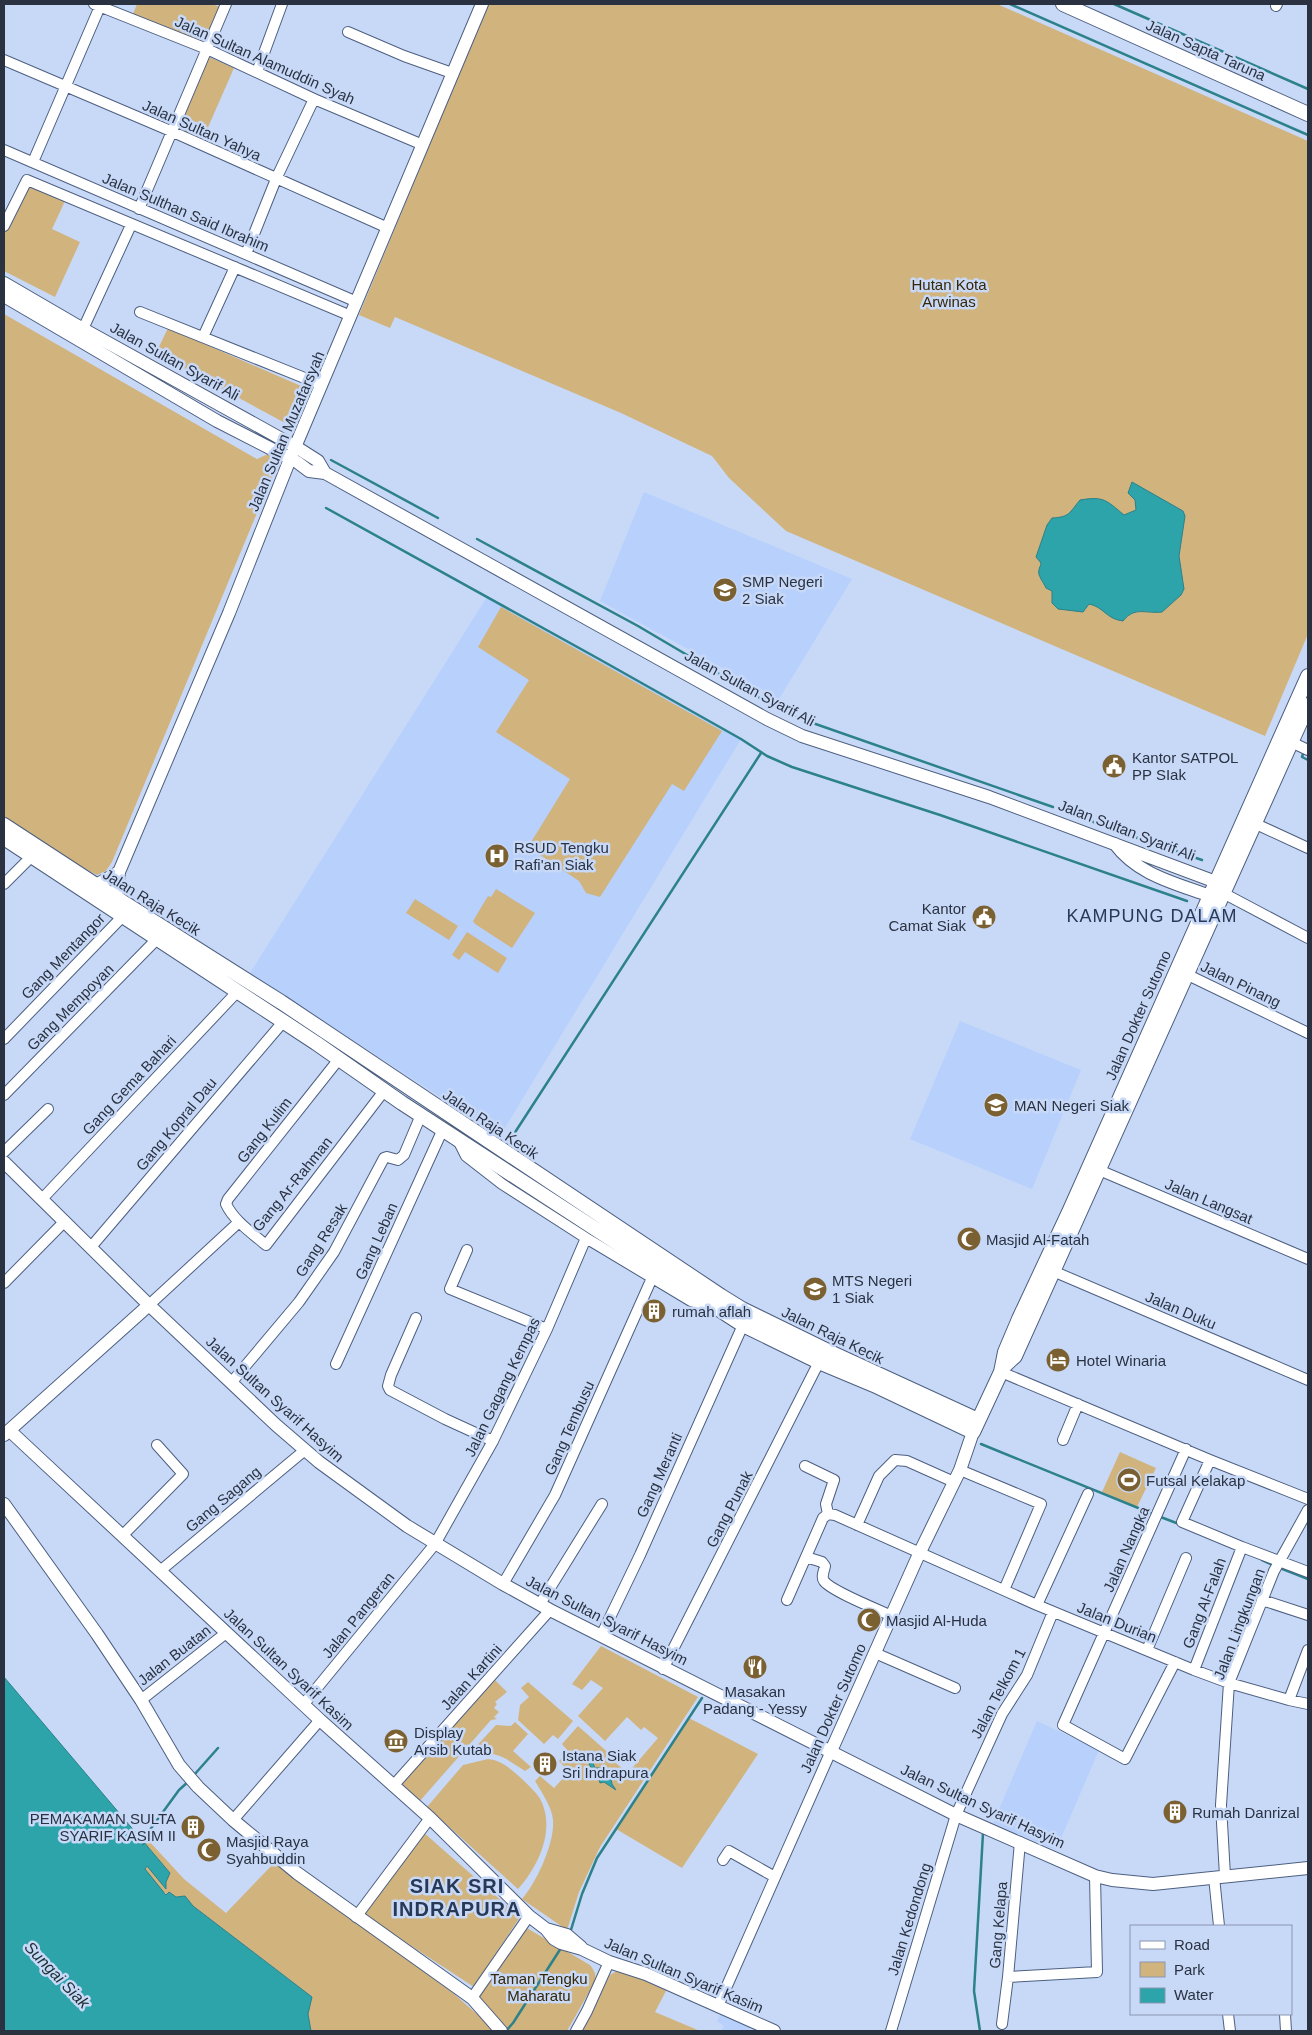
<svg xmlns="http://www.w3.org/2000/svg" width="1312" height="2035" font-family="Helvetica,sans-serif">
<rect width="100%" height="100%" fill="#c8d9f8"/>
<path fill="#b7d0fc" d="M644,492L852,579L779,699L600,601Z
M487,597L741,739L500,1136L250,973Z
M960,1021L1081,1070L1032,1189L910,1139Z
M1037,1721L1099,1750L1056,1850L993,1823Z
M721,2013L750,2025L749,2031H721L724,2026L717,2021Z"/>
<path fill="#d1b37e" d="M137,4H212L220,7L205,43L133,14Z
M488,4H997L1308,141V634L1265,736L786,531L729,478L712,456L621,413L395,317L390,328L359,315Z
M209,57L234,68L202,141L177,130Z
M28,185L65,201L52,229L80,242L55,297L4,271V235Z
M4,314L257,459L268,454L279,460L112,862L106,871L97,875L78,865L4,817Z
M168,328L301,386L285,423L156,353Z
M501,607L722,731L684,791L672,784L600,897L586,893L579,881L528,847L570,779L496,732L529,680L478,647Z
M496,889L535,913L512,948L475,924L473,921L488,896L491,897Z
M415,899L458,926L449,940L406,913Z
M467,932L507,958L498,973L465,952L459,960L452,955Z
M1120,1452L1156,1468L1137,1507L1102,1492Z
M601,1646L698,1697L600,1847L579,1892L567,1930L522,1899C537,1882 555,1842 553,1820C552,1807 542,1793 535,1781L540,1776L554,1788L569,1772L559,1761L568,1751L562,1744L578,1726L612,1756L611,1759L628,1773L658,1738L644,1727L641,1730L627,1717L605,1741L578,1716L603,1688L591,1680L582,1690L572,1684Z
M495,1680L507,1692L495,1702L497,1704L494,1708L499,1712L494,1717L497,1719L491,1720L419,1802L403,1787V1782Z
M528,1682L573,1721L558,1739L553,1735L544,1744L518,1720L520,1705L529,1697L521,1688Z
M689,1718L758,1754L682,1868L616,1829Z
M515,1722L528,1734L513,1751L531,1767L525,1771C502,1756 498,1752 470,1753L496,1725L511,1726Z
M488,1759C501,1760 511,1769 521,1778C527,1784 534,1790 539,1797C557,1827 539,1866 518,1889L427,1807L463,1765Z
M423,1832L520,1917L474,1987L364,1915Z
M148,1840L184,1879L226,1913L275,1862L453,1993L487,2023L493,2031H311L308,2014L312,1997L193,1906L185,1896C163,1900 157,1885 145,1869L147,1866L166,1888V1882L170,1873L145,1844Z
M525,1927L590,1965C596,1973 597,1977 593,1985L567,2031H509L478,1995Z
M620,1969L667,1989L655,2012L700,2031H581L610,1975Z"/>
<path fill="#2da3aa" stroke="#2c818a" d="M1132,482L1183,511L1185,516L1179,556L1184,589L1181,595L1162,612C1145,614 1135,606 1123,621C1106,619 1104,607 1089,604L1083,612L1058,609L1052,603V591L1046,588C1044,583 1037,575 1039,570C1039,567 1041,566 1041,563L1036,557L1047,525L1052,518C1070,517 1069,513 1080,500C1104,496 1106,500 1124,515L1136,510L1135,500L1128,493Z
M4,1677L170,1873L166,1882V1889L147,1866L145,1869L166,1895L169,1892L176,1897L185,1896L193,1906L312,1997L308,2014L311,2031H4Z
M591,1762L593,1763L595,1768H603L604,1774H610L612,1784L616,1790L604,1782L600,1783L599,1779L602,1773L592,1769L589,1764Z"/>
<g fill="none" stroke-linecap="round" stroke-linejoin="round">
<path stroke="#2c818a" stroke-width="2.5" d="M1010,4L1308,135
M1114,4L1308,89
M331,460L438,518
M326,508L599,659L741,739L767,756L792,767L940,815L1187,901
M477,539L638,626L787,714L1053,807
M1304,751L1302,757L1308,760
M1066,812L1113,829
M1126,834L1202,860
M512,1137L761,753
M981,1444L1153,1514
M1158,1516L1179,1524
M1262,1560L1275,1566
M1280,1568L1308,1579
M194,1775L218,1748
M143,1844L144,1838L179,1790L189,1781
M570,1933L582,1894L597,1858L702,1698
M506,2031L513,2023L561,1948
M980,2031L974,1991L983,1833"/>
<defs>
<path id="minor" d="M94,4L207,49L314,99L423,145
M1276,6L1277,4
M348,32L404,56L452,73
M4,60L173,132L388,228
M257,72L282,4
M4,150L357,302
M33,162L101,4
M139,209L226,4
M4,226L27,180L351,316
M246,254L276,179L314,99
M140,312L322,385
M83,329L131,225
M203,337L235,267
M1291,742L1308,750
M1256,824L1308,848
M4,884L32,856
M1223,893L1308,938
M1188,975L1308,1033
M4,1039L123,916
M339,1059L228,1199L226,1204C234,1221 252,1233 266,1245L384,1091
M4,1095L157,939
M457,1138L466,1156L502,1184L586,1238L691,1301L712,1308
M4,1152L48,1109
M1099,1170L1308,1259
M42,1199L238,991
M91,1247L283,1022
M467,1250L450,1289L547,1329
M1048,1269L1308,1380
M4,1283L65,1221
M149,1305L239,1222
M416,1318L391,1375L388,1386L390,1390L445,1419L493,1441
M336,1364L443,1129
M1001,1372L1210,1460L1308,1499
M231,1383L299,1302L334,1252L384,1158L387,1157L398,1160L404,1155L421,1115
M1063,1440L1078,1404
M1210,1460L1182,1522L1242,1547L1308,1572
M805,1466L834,1480L826,1504L828,1514
M960,1470L1041,1504L1004,1590
M857,1525L879,1476L895,1460L907,1461L954,1482
M123,1535L183,1474L157,1445
M806,1557L822,1562L825,1566C824,1571 821,1577 824,1581C831,1591 879,1610 892,1616
M160,1571L305,1450
M503,1584L555,1495L652,1278
M787,1600L823,1518L828,1514L835,1515L1037,1605L1194,1670L1229,1683L1289,1700L1308,1704
M1262,1600L1308,1615
M540,1604L602,1504
M1037,1605L1088,1494
M601,1636L640,1555L743,1325
M1147,1650L1186,1558
M875,1653L955,1688
M1175,1662L1125,1759L1063,1725L1186,1449
M663,1669L819,1362
M1194,1670L1242,1547
M141,1700L226,1633
M1289,1700L1308,1650
M303,1705L435,1544L493,1441L547,1329L586,1238
M393,1786L550,1610
M233,1820L320,1720
M1020,1842L1008,1977L1097,1972L1095,1876
M723,1860L729,1851L775,1877
M1225,1876L1221,1805L1229,1683L1274,1571L1308,1510
M1214,1877L1219,1926
M356,1917L430,1818
M472,1998L529,1916
M718,2006L831,1751
M1228,2014L1230,2031
M1285,2014L1286,2031
M1002,2024L1008,1977
M576,2031L587,2011L609,1962
M891,2031L956,1815L1002,1714L1027,1675L1053,1612"/>
<path id="tertiary" d="M4,283L83,329L296,447L318,461L325,473
M4,296L217,421L297,462L309,471L325,473L767,719L802,736L989,797L1216,882
M1115,844C1138,875 1175,883 1210,896
M96,885L119,872
M116,898L119,872L229,613L290,459L482,4
M4,1162L149,1305L276,1425L319,1462L407,1526L503,1584L550,1610L956,1815L1095,1876L1112,1880L1153,1884L1308,1868
M10,1431L320,1720L430,1818L529,1916L546,1929L554,1939L561,1943L582,1949L609,1962L646,1974L774,2031
M4,1435L149,1305
M4,1504L97,1634L141,1700L179,1765L198,1787L233,1820L297,1873L472,1998L501,2031
M831,1751L919,1554L960,1470L973,1432
M546,1929L567,1935L581,1947"/>
<path id="secondary" d="M1063,4L1308,114
M4,825L96,885L281,1002L721,1296L742,1309L830,1352L978,1420
M4,838L316,1043L402,1103L743,1325L819,1362L874,1385L973,1432L1001,1372L1005,1352L1019,1319L1070,1210L1308,676
M1002,1368L1015,1356L1308,705"/>
</defs>
<use href="#minor" stroke="#4d5f80" stroke-width="12"/>
<use href="#tertiary" stroke="#4d5f80" stroke-width="14"/>
<use href="#secondary" stroke="#4d5f80" stroke-width="16"/>
<use href="#minor" stroke="#fff" stroke-width="10"/>
<use href="#tertiary" stroke="#fff" stroke-width="12"/>
<use href="#secondary" stroke="#fff" stroke-width="14"/>
</g>
<defs>
<symbol id="school-disc" viewBox="-11 -11 22 22"><circle r="9.5" fill="#7b6132" stroke="#c8d9f8"/><path d="M0-5L7-2L0 1L-7-2ZM-4 1L0 2.5L4 1V4Q0 6-4 4Z" fill="#fff"/></symbol>
<symbol id="civic-disc" viewBox="-11 -11 22 22"><circle r="9.5" fill="#7b6132" stroke="#c8d9f8"/><path d="M-.6-6.5H3V-4.5H.6V-3L4-1V1h2V6H-6V1h2V-1L-.6-3ZM-1.2 2.5V6h2.4V2.5Z" fill="#fff"/></symbol>
<symbol id="hospital-disc" viewBox="-11 -11 22 22"><circle r="9.5" fill="#7b6132" stroke="#c8d9f8"/><path d="M-5-5h3v3.5h4V-5h3V5h-3V1.5h-4V5h-3Z" fill="#fff"/></symbol>
<symbol id="mosque-disc" viewBox="-11 -11 22 22"><circle r="9.5" fill="#7b6132" stroke="#c8d9f8"/><path d="M3.5-4.9A6 6 0 1 0 3.5 4.9A5 5 0 1 1 3.5-4.9Z" fill="#fff"/></symbol>
<symbol id="building-disc" viewBox="-11 -11 22 22"><circle r="9.5" fill="#7b6132" stroke="#c8d9f8"/><path d="M-4-6H4V6H1V3H-1V6H-4ZM-2.5-4.3h1.7v1.8h-1.7ZM.8-4.3h1.7v1.8H.8ZM-2.5-1h1.7V.8h-1.7ZM.8-1h1.7V.8H.8Z" fill="#fff"/></symbol>
<symbol id="hotel-disc" viewBox="-11 -11 22 22"><circle r="9.5" fill="#7b6132" stroke="#c8d9f8"/><path d="M-6-4.5h1.5V1H6V5H4.5V3h-9V5H-6ZM-4 0a1.8 1.8 0 1 1 3.6 0ZM.5 0V-2.5h3Q6-2.5 6 0Z" fill="#fff"/></symbol>
<symbol id="stadium-disc" viewBox="-11 -11 22 22"><circle r="9.5" fill="#7b6132" stroke="#c8d9f8"/><path d="M0-5a6.5 5 0 1 0 0 10a6.5 5 0 1 0 0-10ZM-3.5-1.8h7v3.6h-7Z" fill="#fff"/></symbol>
<symbol id="restaurant-disc" viewBox="-11 -11 22 22"><circle r="9.5" fill="#7b6132" stroke="#c8d9f8"/><path d="M-5-6h1v4h1v-4h1v4h1v-4h1v5L-1.5 .5V6h-2V.5L-5-1ZM5-6V6H3V1.5H1.5Q1.5-4 5-6Z" fill="#fff"/></symbol>
<symbol id="museum-disc" viewBox="-11 -11 22 22"><circle r="9.5" fill="#7b6132" stroke="#c8d9f8"/><path d="M0-6L6-3V-2H-6V-3ZM-5-1h2V3h-2ZM-1-1h2V3h-2ZM3-1h2V3H3ZM-6 4H6V6H-6Z" fill="#fff"/></symbol>
</defs>
<g fill-rule="evenodd">
<use href="#school-disc" x="711" y="576" width="28" height="28"/>
<use href="#civic-disc" x="1100" y="752" width="28" height="28"/>
<use href="#hospital-disc" x="483" y="842" width="28" height="28"/>
<use href="#civic-disc" x="970" y="903" width="28" height="28"/>
<use href="#school-disc" x="982" y="1091" width="28" height="28"/>
<use href="#mosque-disc" x="955" y="1225" width="28" height="28"/>
<use href="#school-disc" x="801" y="1275" width="28" height="28"/>
<use href="#building-disc" x="640" y="1297" width="28" height="28"/>
<use href="#hotel-disc" x="1044" y="1346" width="28" height="28"/>
<use href="#stadium-disc" x="1115" y="1466" width="28" height="28"/>
<use href="#mosque-disc" x="855" y="1606" width="28" height="28"/>
<use href="#restaurant-disc" x="741" y="1653" width="28" height="28"/>
<use href="#museum-disc" x="382" y="1727" width="28" height="28"/>
<use href="#building-disc" x="531" y="1750" width="28" height="28"/>
<use href="#building-disc" x="1161" y="1798" width="28" height="28"/>
<use href="#building-disc" x="179" y="1813" width="28" height="28"/>
<use href="#mosque-disc" x="195" y="1836" width="28" height="28"/>
</g>
<g text-anchor="middle" dominant-baseline="central" stroke-width="5" stroke-linejoin="round" paint-order="stroke">
<g font-size="15" fill="#2a3241" stroke="#c8d9f8">
<text transform="translate(1206 50) rotate(24)">Jalan Sapta Taruna</text>
<text transform="translate(265 60) rotate(24)">Jalan Sultan Alamuddin Syah</text>
<text transform="translate(202 130) rotate(24)">Jalan Sultan Yahya</text>
<text transform="translate(186 212) rotate(23)">Jalan Sulthan Said Ibrahim</text>
<text transform="translate(175 361) rotate(29)">Jalan Sultan Syarif Ali</text>
<text transform="translate(286 431) rotate(-67)">Jalan Sultan Muzafarsyah</text>
<text transform="translate(750 688) rotate(28)">Jalan Sultan Syarif Ali</text>
<text transform="translate(1127 830) rotate(21)">Jalan Sultan Syarif Ali</text>
<text transform="translate(152 902) rotate(32)">Jalan Raja Kecik</text>
<text transform="translate(63 956) rotate(-46)">Gang Mentangor</text>
<text transform="translate(1241 984) rotate(26)">Jalan Pinang</text>
<text transform="translate(70 1007) rotate(-45)">Gang Mempoyan</text>
<text transform="translate(1138 1015) rotate(-66)">Jalan Dokter Sutomo</text>
<text transform="translate(129 1085) rotate(-47)">Gang Gema Bahari</text>
<text transform="translate(176 1124) rotate(-50)">Gang Kopral Dau</text>
<text transform="translate(491 1124) rotate(34)">Jalan Raja Kecik</text>
<text transform="translate(264 1130) rotate(-52)">Gang Kulim</text>
<text transform="translate(292 1184) rotate(-51)">Gang Ar-Rahman</text>
<text transform="translate(1209 1201) rotate(23)">Jalan Langsat</text>
<text transform="translate(321 1240) rotate(-58)">Gang Resak</text>
<text transform="translate(376 1241) rotate(-66)">Gang Leban</text>
<text transform="translate(1181 1310) rotate(23)">Jalan Duku</text>
<text transform="translate(833 1335) rotate(26)">Jalan Raja Kecik</text>
<text transform="translate(502 1387) rotate(-64)">Jalan Gagang Kempas</text>
<text transform="translate(275 1399) rotate(42)">Jalan Sultan Syarif Hasyim</text>
<text transform="translate(569 1428) rotate(-66)">Gang Tembusu</text>
<text transform="translate(659 1475) rotate(-66)">Gang Meranti</text>
<text transform="translate(223 1499) rotate(-40)">Gang Sagang</text>
<text transform="translate(729 1509) rotate(-63)">Gang Punak</text>
<text transform="translate(1126 1549) rotate(-66)">Jalan Nangka</text>
<text transform="translate(1204 1603) rotate(-69)">Gang Al-Falah</text>
<text transform="translate(358 1615) rotate(-51)">Jalan Pangeran</text>
<text transform="translate(607 1620) rotate(27)">Jalan Sultan Syarif Hasyim</text>
<text transform="translate(1117 1622) rotate(22)">Jalan Durian</text>
<text transform="translate(1239 1624) rotate(-69)">Jalan Lingkungan</text>
<text transform="translate(174 1655) rotate(-38)">Jalan Buatan</text>
<text transform="translate(289 1669) rotate(43)">Jalan Sultan Syarif Kasim</text>
<text transform="translate(471 1677) rotate(-48)">Jalan Kartini</text>
<text transform="translate(998 1693) rotate(-62)">Jalan Telkom 1</text>
<text transform="translate(833 1708) rotate(-66)">Jalan Dokter Sutomo</text>
<text transform="translate(983 1806) rotate(25)">Jalan Sultan Syarif Hasyim</text>
<text transform="translate(909 1919) rotate(-73)">Jalan Kedondong</text>
<text transform="translate(998 1925) rotate(-85)">Gang Kelapa</text>
<text transform="translate(684 1975) rotate(23)">Jalan Sultan Syarif Kasim</text>
</g>
<g font-size="15" fill="#362605" stroke="#c8d9f8">
<text x="949" y="284">Hutan Kota<tspan x="949" dy="17">Arwinas</tspan></text>
<text x="539" y="1978">Taman Tengku<tspan x="539" dy="17">Maharatu</tspan></text>
</g>
<g font-size="15" fill="#2a3241" stroke="#c8d9f8" text-anchor="start">
<text x="742" y="581">SMP Negeri<tspan x="742" dy="17">2 Siak</tspan></text>
<text x="1132" y="757">Kantor SATPOL<tspan x="1132" dy="17">PP SIak</tspan></text>
<text x="514" y="847">RSUD Tengku<tspan x="514" dy="17">Rafi'an Siak</tspan></text>
<text x="966" y="908" text-anchor="end">Kantor<tspan x="966" dy="17">Camat Siak</tspan></text>
<text x="1014" y="1105">MAN Negeri Siak</text>
<text x="986" y="1239">Masjid Al-Fatah</text>
<text x="832" y="1280">MTS Negeri<tspan x="832" dy="17">1 Siak</tspan></text>
<text x="672" y="1311">rumah aflah</text>
<text x="1076" y="1360">Hotel Winaria</text>
<text x="1146" y="1480">Futsal Kelakap</text>
<text x="886" y="1620">Masjid Al-Huda</text>
<text x="755" y="1691" text-anchor="middle">Masakan<tspan x="755" dy="17">Padang - Yessy</tspan></text>
<text x="414" y="1732">Display<tspan x="414" dy="17">Arsib Kutab</tspan></text>
<text x="562" y="1755">Istana Siak<tspan x="562" dy="17">Sri Indrapura</tspan></text>
<text x="1192" y="1812">Rumah Danrizal</text>
<text x="176" y="1818" text-anchor="end">PEMAKAMAN SULTA<tspan x="176" dy="17">SYARIF KASIM II</tspan></text>
<text x="226" y="1841">Masjid Raya<tspan x="226" dy="17">Syahbuddin</tspan></text>
</g>
<g font-size="16" font-style="italic" fill="#192d2e" stroke="#c8d9f8">
<text transform="translate(57 1975) rotate(46)">Sungai Siak</text>
</g>
<g font-size="18" letter-spacing="1" fill="#283957" stroke="#c8d9f8">
<text x="1152" y="916">KAMPUNG DALAM</text>
</g>
<g font-size="20" font-weight="bold" letter-spacing="1" fill="#283957" stroke="#c8d9f8">
<text x="457" y="1886">SIAK SRI<tspan x="457" dy="23">INDRAPURA</tspan></text>
</g>
</g>
<rect width="1312" height="2035" fill="none" stroke="#2a3241" stroke-width="10"/>
<rect x="1130" y="1925" width="162" height="90" fill="#c8d9f8" stroke="#8996af"/>
<rect x="1140" y="1941" width="25" height="8" fill="#ffffff" stroke="#8996af"/>
<text x="1174" y="1950" font-size="15" fill="#2a3241">Road</text>
<rect x="1140" y="1962" width="25" height="15" fill="#d1b37e" stroke="#8996af"/>
<text x="1174" y="1975" font-size="15" fill="#2a3241">Park</text>
<rect x="1140" y="1988" width="25" height="15" fill="#2da3aa" stroke="#8996af"/>
<text x="1174" y="2000" font-size="15" fill="#2a3241">Water</text>
</svg>
